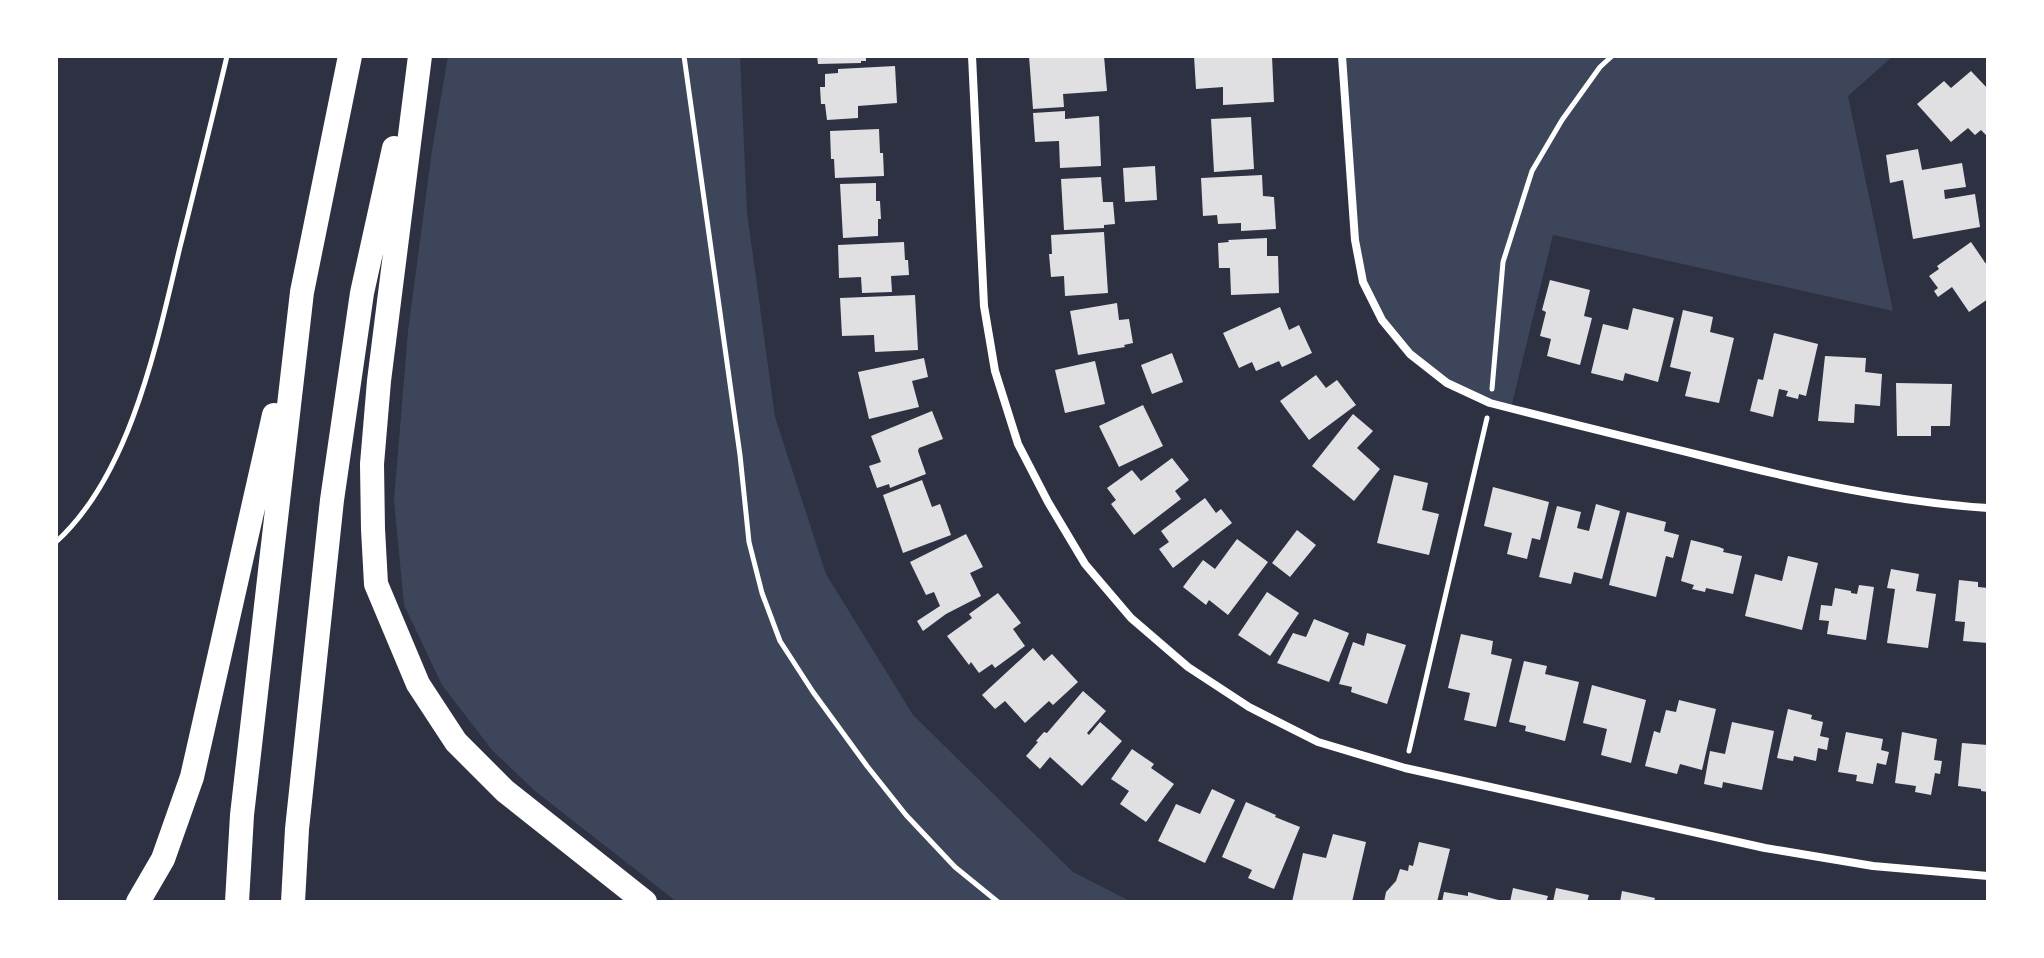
<svg xmlns="http://www.w3.org/2000/svg" width="2044" height="958" font-family="Poppins,sans-serif">
<rect width="100%" height="100%" fill="#2d3142"/>
<path fill="#3c4559" d="M448,56H740L747,212L775,417L826,574L913,715L1073,872L1132,902H677L535,791L492,750L442,685L404,605L394,500L408,331L432,150Z
M1342,56H1893L1848,96L1893,311L1553,235L1511,408L1447,383L1410,354L1382,320L1363,282Z"/>
<path fill="#e0e0e3" d="M817,56H866V61H861V63L818,64Z
M1029,56H1104L1107,91L1063,94L1064,107L1033,109Z
M1194,56H1272L1274,102L1223,105V87L1196,89Z
M895,66L897,103L858,106V118L827,120L825,104H821L820,87H825V74L838,73V69Z
M1971,71L1988,89V137L1981,130L1975,135L1968,128L1951,142L1917,104L1944,81L1951,88Z
M1065,111V119L1099,116L1101,166L1060,168L1059,141L1035,142L1033,113Z
M1251,117L1254,169L1214,172L1211,119Z
M879,129L880,153H883L884,176L835,178L834,159H831L830,131Z
M1918,149L1922,170L1962,163L1966,187L1944,190L1945,199L1975,194L1980,227L1913,239L1903,180L1890,183L1886,155Z
M1155,166L1157,200L1125,202L1123,168Z
M1262,175L1263,196L1274,197L1276,229L1241,231V223L1218,224L1217,215L1203,216L1201,178Z
M1101,177L1103,202H1113L1115,224L1104,225V228L1064,230L1061,179Z
M876,183V201H880L881,219H878V236L843,238L840,184Z
M1104,232L1108,293L1065,296L1064,276L1051,277L1049,254H1052L1051,235Z
M1267,238V256H1278L1279,293L1231,295L1230,268H1219L1218,243L1229,242L1228,240Z
M904,242L905,260H908L909,275L891,276L892,292L862,293L861,277L839,278L838,245Z
M1971,242L1984,261L1985,263L1988,262V299L1969,312L1952,287L1938,297L1934,291L1938,288L1929,276L1939,269L1937,266Z
M1550,280L1590,290L1584,316L1592,318L1580,365L1547,356L1551,339L1540,336L1546,312L1542,310Z
M915,295L918,350L875,352L874,335L842,336L840,298Z
M1117,303L1119,320L1129,319L1133,343L1124,345L1125,347L1078,355L1070,311Z
M1280,307L1289,330L1299,325L1312,353L1282,367L1279,361L1256,371L1252,362L1239,368L1223,333Z
M1633,308L1674,318L1658,382L1625,373L1623,381L1591,373L1603,324L1628,330Z
M1683,310L1713,317L1710,332L1734,338L1719,403L1685,396L1691,372L1670,367Z
M1774,333L1818,344L1806,396L1799,394L1798,399L1786,396L1788,391L1779,389L1773,417L1750,411L1758,379L1763,380Z
M1172,353L1183,382L1152,394L1141,365Z
M1825,356L1866,358L1865,372L1882,374L1880,406L1855,404L1854,423L1818,421Z
M924,358L928,377L912,381L919,407L869,419L858,372Z
M1095,361L1105,404L1065,413L1055,370Z
M1316,375L1326,388L1337,380L1356,405L1309,440L1280,401Z
M1896,383L1952,384L1950,426H1931V436H1897Z
M1143,405L1163,446L1119,467L1099,426Z
M932,411L943,439L919,448L918,451L926,474L890,488L889,484L877,488L869,466L881,462L871,436Z
M1353,414L1373,431L1357,448L1380,469L1354,501L1312,466Z
M1172,458L1189,480L1175,491L1181,499L1134,535L1111,504L1116,500L1107,488L1132,470L1141,481Z
M1394,475L1428,483L1422,510L1439,514L1429,555L1377,543Z
M922,480L932,507L940,504L951,535L903,553L883,495Z
M1493,487L1549,502L1540,540L1532,538L1527,559L1507,554L1512,533L1484,526Z
M1205,498L1216,513L1221,509L1232,523L1173,568L1159,549L1169,542L1161,531Z
M1596,504L1620,511L1602,579L1574,572L1571,584L1539,577L1557,506L1581,512L1577,528L1589,531Z
M1627,512L1666,522L1664,531L1679,535L1673,558L1666,556L1656,597L1609,585Z
M1297,530L1316,545L1290,577L1272,563Z
M966,534L983,567L970,573L981,596L946,614L923,631L917,621L940,606L934,592L926,595L910,562Z
M1237,539L1268,562L1228,615L1209,600L1206,605L1183,587L1203,560L1215,569Z
M1691,540L1719,547L1724,549L1723,552L1742,556L1733,594L1706,588L1705,592L1692,589L1694,585L1681,581Z
M1788,556L1818,563L1802,630L1745,616L1755,574L1782,581Z
M1891,569L1919,574L1916,591L1936,594L1928,648L1887,643L1895,589L1887,588Z
M1959,580L1978,582V587L1988,588V643L1963,641L1965,622L1955,621Z
M1859,585L1874,587L1866,640L1827,634L1829,621L1819,620L1821,605L1832,606L1835,588L1851,591V593L1857,594Z
M1267,592L1299,613L1270,656L1238,635Z
M998,593L1021,623L1013,629L1025,646L995,668L992,664L979,673L971,662L969,665L947,636L972,618L969,614Z
M1314,619L1349,633L1329,682L1277,663L1293,633L1306,637Z
M1367,633L1406,645L1387,704L1351,692L1352,687L1339,684L1353,642L1364,646Z
M1461,634L1493,641L1491,654L1512,659L1496,727L1464,720L1470,693L1448,688Z
M1033,648L1044,661L1052,654L1078,682L1053,705L1049,701L1025,723L1005,701L995,709L982,695Z
M1524,661L1547,666L1545,674L1579,682L1565,741L1525,731L1526,726L1509,722Z
M1592,685L1646,700L1631,763L1601,755L1607,729L1583,723Z
M1083,691L1106,711L1087,733L1089,735L1100,722L1122,741L1082,786L1050,757L1040,769L1026,756L1038,742L1036,741L1044,732L1047,733Z
M1679,700L1716,709L1702,770L1680,764L1677,774L1645,766L1654,731L1660,733L1666,710L1676,712Z
M1788,709L1812,715L1811,719L1823,722L1820,736L1829,738L1827,750L1818,748L1816,761L1794,756L1793,761L1777,758Z
M1732,722L1774,731L1762,790L1723,782L1722,788L1704,784L1710,751L1725,754Z
M1846,732L1883,739L1881,750L1889,752L1886,765L1877,763L1873,784L1856,781L1857,775L1838,772Z
M1902,732L1937,739L1934,760L1942,761L1940,774L1935,773L1931,795L1915,792L1916,786L1895,783Z
M1962,743L1988,745V792L1981,791V789L1958,786Z
M1132,749L1154,764L1151,768L1174,784L1146,822L1120,804L1129,791L1111,779Z
M1212,789L1235,800L1205,863L1158,841L1176,804L1200,814Z
M1246,802L1276,815L1275,817L1300,827L1274,889L1248,878L1252,870L1222,857Z
M1333,834L1366,842L1352,902H1292L1303,853L1326,858Z
M1419,842L1450,849L1437,902H1384L1386,892L1396,881L1400,869L1408,871L1409,865L1413,866Z
M1513,888L1548,896L1546,902H1510Z
M1556,888L1589,895L1587,902H1553Z
M1622,891L1655,898L1654,902H1620Z
M1444,892L1468,896V892L1506,902H1442Z"/>
<g fill="none" stroke-linecap="round" stroke-linejoin="round">
<path stroke="#fff" stroke-width="5" d="M684,56L740,455L749,542L762,593L780,641L813,692L867,766L906,815L955,867L998,902
M1492,389L1503,262L1532,171L1562,120L1600,67L1612,56
M56,542C131,474 157,342 180,247C196,183 212,120 227,56
M1409,751L1487,418"/>
<path stroke="#fff" stroke-width="8" d="M972,56L984,306L995,371L1018,444L1048,502L1085,564L1131,618L1188,667L1249,707L1318,742L1405,768L1765,848L1873,866L1988,876
M1342,56L1355,240L1363,282L1382,320L1410,354L1447,383L1490,403C1563,422 1637,440 1711,458C1802,481 1894,502 1988,508"/>
<path stroke="#fff" stroke-width="24" d="M420,56L379,381L372,464L373,529L376,584L418,684L456,742L505,791L645,902
M138,902L163,859L192,777L274,415
M237,902L242,815L302,292L350,56
M293,902L297,829L332,500L362,293L394,148"/>
</g>
<rect width="2044" height="958" fill="none" stroke="#ffffff" stroke-width="116"/>
</svg>
